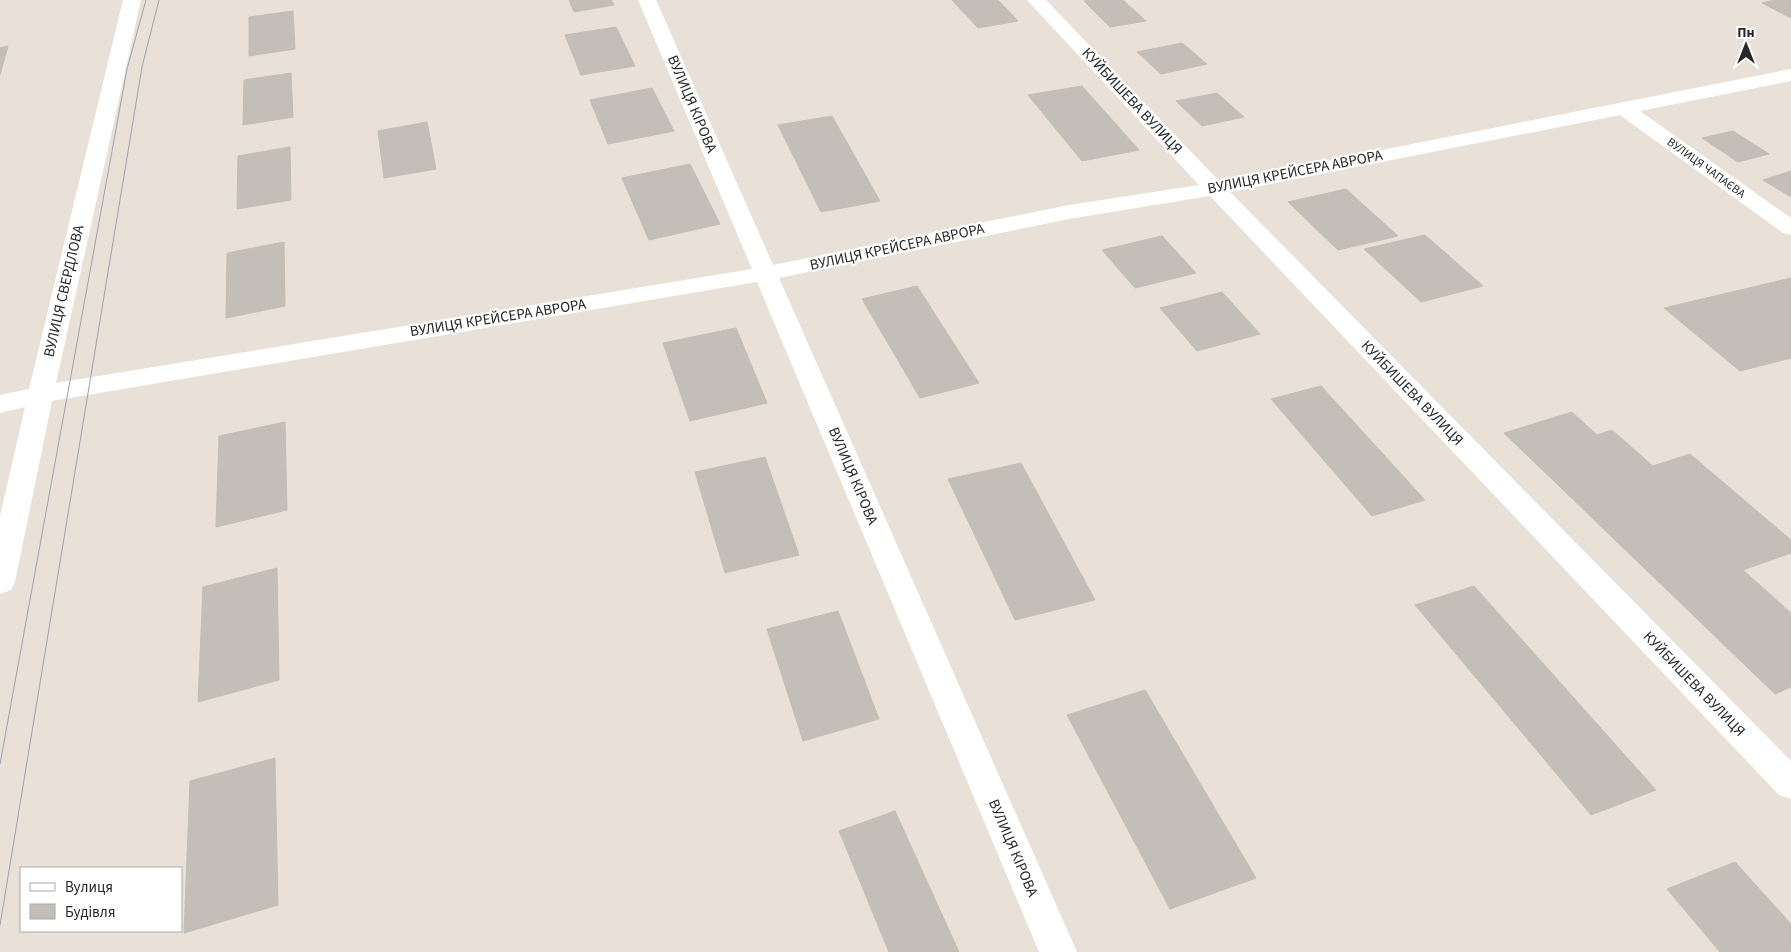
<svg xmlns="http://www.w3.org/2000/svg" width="1791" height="952" font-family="'Source Sans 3',sans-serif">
<rect width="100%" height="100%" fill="#e9e1d8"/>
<path fill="#c4beb8" stroke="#c4bdb2" d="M569,0H611L614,5L574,12Z
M952,0H998L1018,21L978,28Z
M1093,0H1123L1146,21L1110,27L1084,1Z
M1775,0H1791V18L1762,3Z
M293,11L295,49L249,56V17Z
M616,27L635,66L581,75L565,35Z
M1182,43L1207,64L1161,74L1137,52Z
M8,46L0,75V48Z
M291,73L293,117L243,125L244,80Z
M1082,86L1139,150L1082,161L1028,95Z
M652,88L674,131L608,144L590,100Z
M1217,93L1244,117L1202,126L1176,101Z
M832,116L880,201L821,212L778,125Z
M427,122L436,169L384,178L378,131Z
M1733,131L1769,154L1738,162L1702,138Z
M290,147L291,200L237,209L238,156Z
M690,164L720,224L649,240L622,178Z
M1791,171V197L1763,180Z
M1346,189L1398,236L1338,250L1288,202Z
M1425,235L1483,286L1421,302L1364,249Z
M1162,236L1196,273L1135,288L1102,250Z
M284,242L285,306L226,318L227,253Z
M1791,278V358L1740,371L1664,308Z
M917,286L979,383L920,398L862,299Z
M1222,292L1260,334L1197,351L1160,308Z
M736,328L767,403L690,421L663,343Z
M1321,386L1425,500L1372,516L1271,399Z
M1572,412L1597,435L1612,430L1653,466L1690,454L1791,540V553L1743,570L1791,613V687L1775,694L1504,433Z
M285,422L287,510L216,527L219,436Z
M765,457L799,555L725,573L695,472Z
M1021,463L1095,600L1015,620L948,479Z
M277,568L279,680L198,702L203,587Z
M1474,586L1656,790L1591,815L1415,605Z
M838,611L879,719L803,741L767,629Z
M1145,690L1256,878L1170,909L1067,715Z
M275,758L278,905L184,933L190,781Z
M895,811L959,952H889L839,831Z
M1735,862L1791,924V952H1720L1667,889Z"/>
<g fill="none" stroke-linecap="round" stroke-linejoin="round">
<path fill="#fff" fill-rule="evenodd" d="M123,0H141L56,383L752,269L638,0H656L773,265L1069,205L1199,185L1027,0H1046L1220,182L1791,69V81L1640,111L1791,218V235L1783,233L1620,115L1230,192L1791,761V799L1779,795L1210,196L1069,219L779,278L1077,952H1039L757,282L52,401L15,582L11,590L0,594V516L25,407L0,413V395L29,389Z"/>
<path stroke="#9ca0b0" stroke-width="1" d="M0,764L127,69L146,0
M0,925L142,67L159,0"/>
</g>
<g text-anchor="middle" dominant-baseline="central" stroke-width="4.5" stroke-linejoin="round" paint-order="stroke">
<g font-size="12" fill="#272727" stroke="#fff">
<text transform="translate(1706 168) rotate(36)">ВУЛИЦЯ ЧАПАЄВА</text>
</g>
<g font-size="15" fill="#272727" stroke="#fff">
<text transform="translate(1132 101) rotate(47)">КУЙБИШЕВА ВУЛИЦЯ</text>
<text transform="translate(692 104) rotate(67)">ВУЛИЦЯ КІРОВА</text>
<text transform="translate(1295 172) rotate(-11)">ВУЛИЦЯ КРЕЙСЕРА АВРОРА</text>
<text transform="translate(897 247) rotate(-12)">ВУЛИЦЯ КРЕЙСЕРА АВРОРА</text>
<text transform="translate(64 291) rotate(-77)">ВУЛИЦЯ СВЕРДЛОВА</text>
<text transform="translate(498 318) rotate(-9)">ВУЛИЦЯ КРЕЙСЕРА АВРОРА</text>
<text transform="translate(1412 393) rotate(46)">КУЙБИШЕВА ВУЛИЦЯ</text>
<text transform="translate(853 476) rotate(67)">ВУЛИЦЯ КІРОВА</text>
<text transform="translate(1694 684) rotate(46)">КУЙБИШЕВА ВУЛИЦЯ</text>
<text transform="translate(1013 848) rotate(67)">ВУЛИЦЯ КІРОВА</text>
</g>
</g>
<rect x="20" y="867" width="162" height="65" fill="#ffffff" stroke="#a9a9a9"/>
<rect x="30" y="883" width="25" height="8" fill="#ffffff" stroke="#a9a9a9"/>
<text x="65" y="892" font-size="15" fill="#272727">Вулиця</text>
<rect x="30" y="904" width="25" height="15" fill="#c4beb8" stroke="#a9a9a9"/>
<text x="65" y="917" font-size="15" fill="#272727">Будівля</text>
<g transform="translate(1746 45)" stroke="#ffffff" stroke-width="4" paint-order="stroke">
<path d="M0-4L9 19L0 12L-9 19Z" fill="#272727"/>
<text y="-8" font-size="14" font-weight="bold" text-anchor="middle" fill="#272727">Пн</text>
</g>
</svg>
